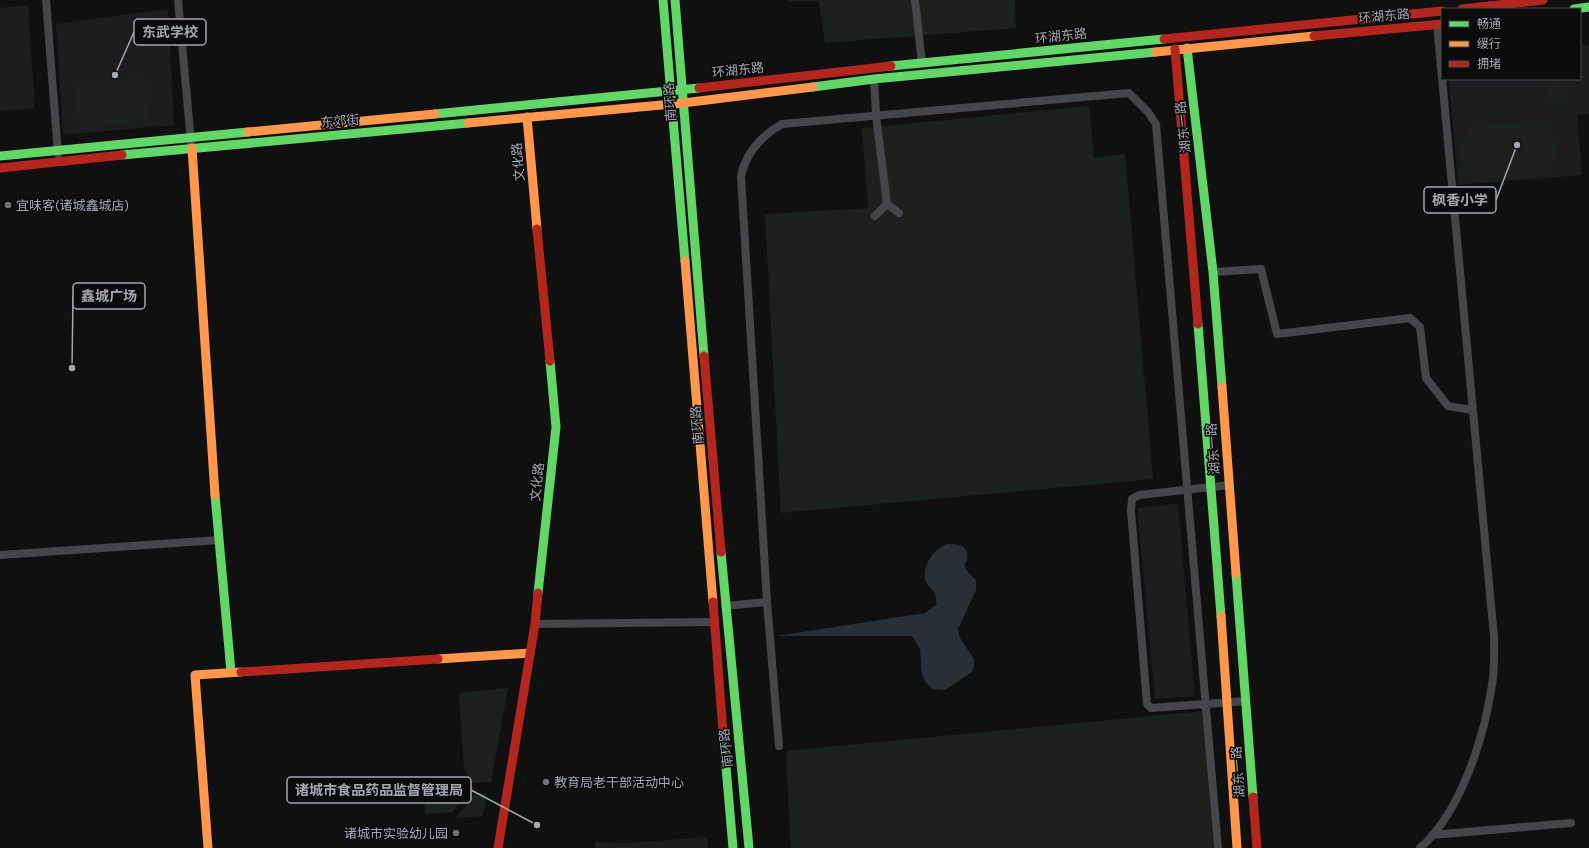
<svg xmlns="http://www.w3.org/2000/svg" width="1589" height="848" font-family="Karla,'Noto Sans SC',sans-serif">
<rect width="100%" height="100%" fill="#101011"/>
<path fill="#1d1d1f" d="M28,5L35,108L0,112V8Z
M168,9L174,125L63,135L56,24Z
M1580,45H1589V114L1577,115L1582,175L1458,185L1449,79H1580Z
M1178,503L1195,696L1155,699L1137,508Z
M707,837L708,848H595L596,842L627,843Z"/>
<path fill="#1b211c" d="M787,0H1015L1016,28L825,43L819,1H789Z
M145,77L148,121L79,128L74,83Z
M1548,79H1567L1569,103L1550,104Z
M1089,106L1094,158L1125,154L1153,479L781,513L765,214L868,208L862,128Z
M1545,120C1547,133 1560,138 1557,153C1556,162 1547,173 1538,176C1532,178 1523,177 1517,178C1497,179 1462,184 1460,154C1460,146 1462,141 1469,136L1468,127Z
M508,688L491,782L472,783L464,769L459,693Z
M1203,711L1213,848H791L786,751Z
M454,776C465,790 464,799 453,812L425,814L423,777Z
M487,793L483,816L456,818L474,794Z"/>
<path fill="#293035" d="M948,544C960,544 969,546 967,559C967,561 965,563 965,565C965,571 973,576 976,581V590L958,629L960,638L974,659V666L972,672L945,690L933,689L926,683L922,674L920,649L912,636H777L925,613L937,604C936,601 936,595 934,592C931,587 926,585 925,579C923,563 935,548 948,544Z"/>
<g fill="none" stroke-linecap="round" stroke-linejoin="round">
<path stroke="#45464a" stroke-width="8" d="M46,0L58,154
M178,0L191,142
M915,0L922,63
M874,79L876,115L887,204L875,216
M887,204L899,213
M1213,272L1261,269L1277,334L1410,318L1420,327L1426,378L1448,406L1472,410
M1229,485L1139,495L1132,499L1131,511L1147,704L1151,708L1246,701
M0,555L219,540
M725,606L767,602
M535,624L714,622
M779,746L767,602L741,176C746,153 761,136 782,124L1129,93L1148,112L1156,124L1218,848
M1432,835L1571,823
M1420,848C1461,812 1484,738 1492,685C1495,669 1494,653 1494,637L1437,24"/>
<path stroke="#63d668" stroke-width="9" d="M663,0L685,261
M675,0L704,356
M1574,9L1589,7
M1187,48L1213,272L1222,387
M891,66L1164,39
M813,87L874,79L1156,52
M435,114L699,88
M122,155L468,123
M0,156L248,132
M1198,324L1221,616
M215,495L231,672
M721,552L749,848
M1236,574L1253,797
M538,593L556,427L550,361
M723,732L733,848"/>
<path stroke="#ff974d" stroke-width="9" d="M1156,52L1314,36
M527,117L537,229
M468,123L683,103L813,87
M248,132L435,114
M192,148L215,495
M685,261L713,602
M1222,387L1236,574
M1221,616L1237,848
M438,659L530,653
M208,848L195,675L241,672"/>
<path stroke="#b3261e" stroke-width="9" d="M1462,9L1543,0
M1314,36L1442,24
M1164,39L1442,11
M1175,49L1198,324
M699,88L891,66
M0,168L122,155
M537,229L550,361
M704,356L721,552
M713,602L723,732
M241,672L438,659
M1253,797L1257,848
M498,848L535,624L538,593"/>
</g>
<g fill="#707279" stroke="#0b0b0c" stroke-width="1.5">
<circle cx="8" cy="205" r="4"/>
<circle cx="546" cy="782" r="4"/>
<circle cx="456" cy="833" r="4"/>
</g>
<g text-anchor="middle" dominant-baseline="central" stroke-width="3" stroke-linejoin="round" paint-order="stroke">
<g font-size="13" fill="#a3a7b1" stroke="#0b0b0c">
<text transform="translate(1384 16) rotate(-5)">环湖东路</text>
<text transform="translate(1061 36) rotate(-6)">环湖东路</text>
<text transform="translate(738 70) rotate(-6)">环湖东路</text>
<text transform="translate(670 102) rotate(-94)">南环路</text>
<text transform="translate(340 121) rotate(-5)">东郊街</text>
<text transform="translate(1183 127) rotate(-96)">湖东一路</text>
<text transform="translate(518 162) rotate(-95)">文化路</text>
<text transform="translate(697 425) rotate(-95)">南环路</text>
<text transform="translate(1213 449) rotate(-94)">湖东一路</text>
<text transform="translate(537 482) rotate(-84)">文化路</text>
<text transform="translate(726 748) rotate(-96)">南环路</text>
<text transform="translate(1238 772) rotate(-94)">湖东一路</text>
</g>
<g font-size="13" fill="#a3a7b1" stroke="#0b0b0c" text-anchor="start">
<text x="16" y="205">宜味客(诸城鑫城店)</text>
<text x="554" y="782">教育局老干部活动中心</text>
<text x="448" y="833" text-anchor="end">诸城市实验幼儿园</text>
</g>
</g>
<path fill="none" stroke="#a3a7b1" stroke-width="1.5" d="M115 75L134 32M1517 145L1496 200M72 368L73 296M537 825L471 790"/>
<g fill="#a3a7b1" stroke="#0b0b0c" stroke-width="1.5">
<circle cx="115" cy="75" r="4"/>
<circle cx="1517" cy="145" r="4"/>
<circle cx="72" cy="368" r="4"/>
<circle cx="537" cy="825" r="4"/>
</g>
<g fill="#0b0b0c" stroke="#a3a7b1" stroke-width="1.5">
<rect x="134" y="19" width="72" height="26" rx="4"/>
<rect x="1424" y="187" width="72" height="26" rx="4"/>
<rect x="73" y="283" width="72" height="26" rx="4"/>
<rect x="287" y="777" width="184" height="26" rx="4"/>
</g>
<g font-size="14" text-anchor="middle" font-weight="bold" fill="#a3a7b1">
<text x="170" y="37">东武学校</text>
<text x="1460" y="205">枫香小学</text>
<text x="109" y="301">鑫城广场</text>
<text x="379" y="795">诸城市食品药品监督管理局</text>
</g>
<rect x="1441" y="8" width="140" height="72" fill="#0b0b0c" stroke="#48494e"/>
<rect x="1449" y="21" width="20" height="6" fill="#63d668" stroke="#48494e"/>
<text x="1477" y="28" font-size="12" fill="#a3a7b1">畅通</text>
<rect x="1449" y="41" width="20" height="6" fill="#ff974d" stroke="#48494e"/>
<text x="1477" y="48" font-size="12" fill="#a3a7b1">缓行</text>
<rect x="1449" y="61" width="20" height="6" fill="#b3261e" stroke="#48494e"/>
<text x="1477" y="68" font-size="12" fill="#a3a7b1">拥堵</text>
</svg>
